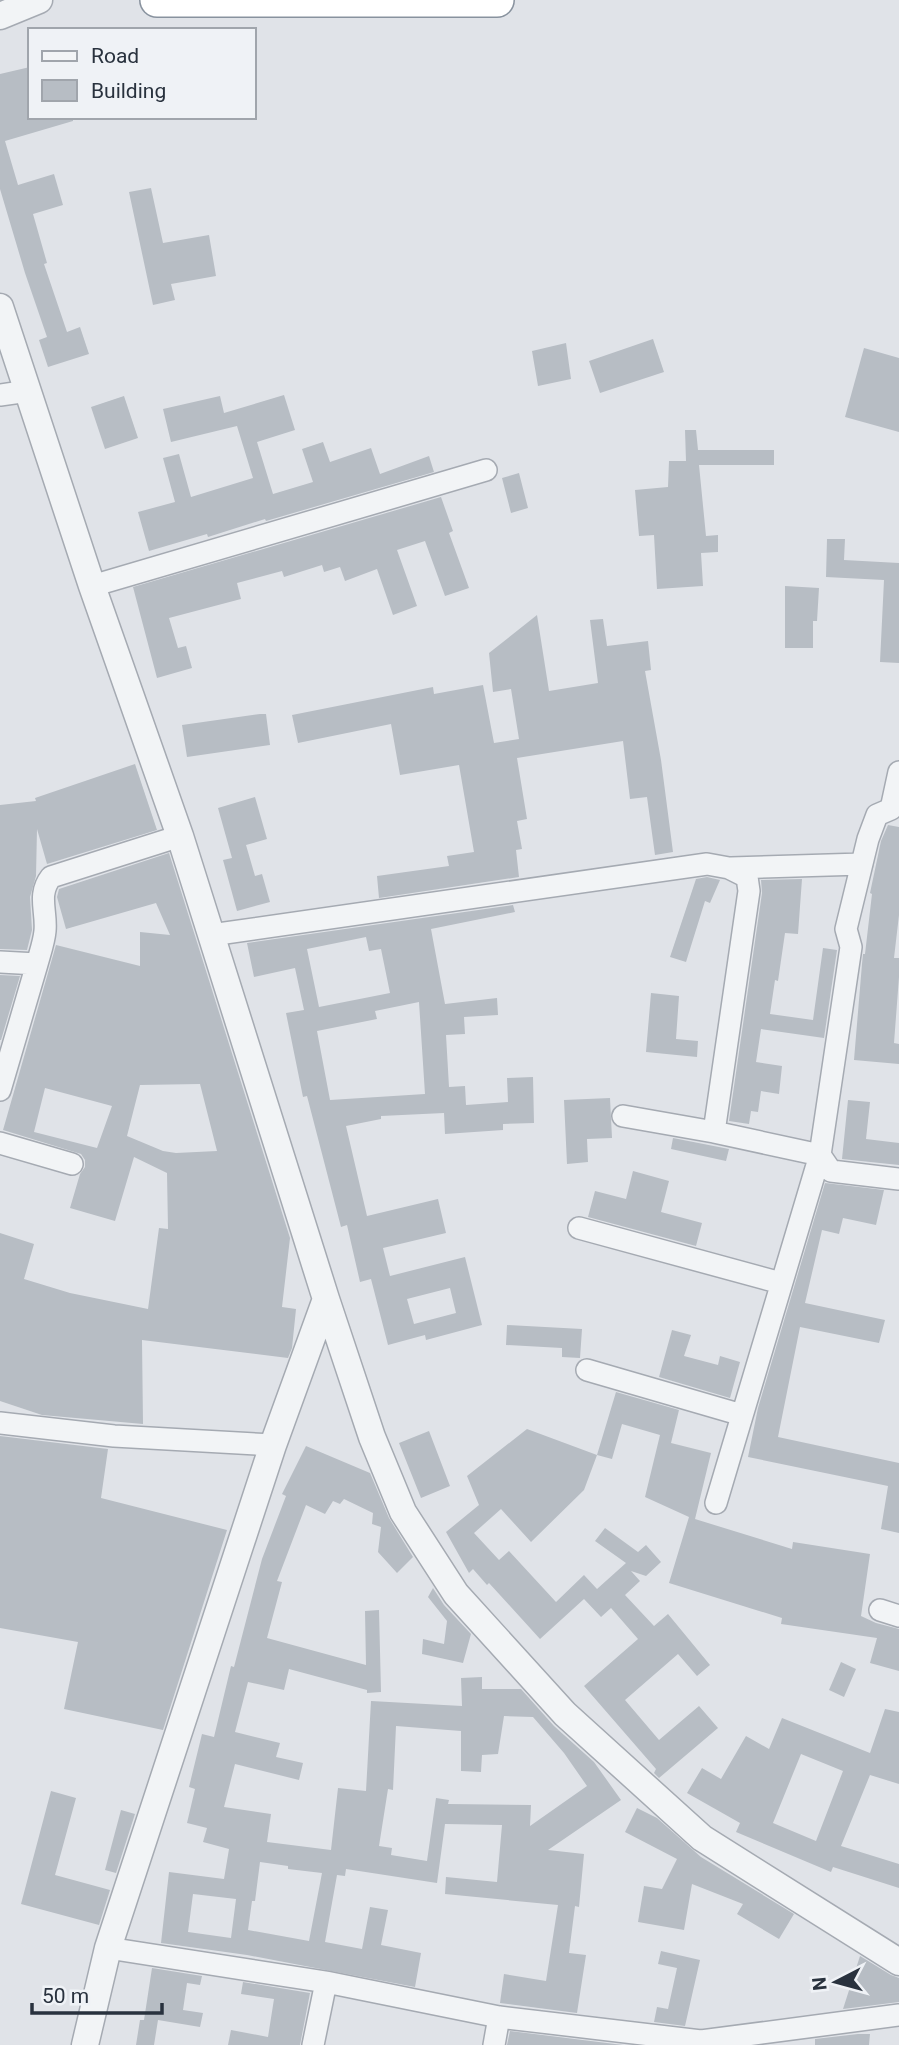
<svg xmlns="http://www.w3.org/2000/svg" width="899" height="2045" font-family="Roboto,sans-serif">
<rect width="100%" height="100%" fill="#e0e3e8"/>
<path fill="#b7bdc4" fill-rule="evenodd" d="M30,67V117H73V121L5,141L18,185L54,174L63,205L33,214L47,263L44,264L67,332L80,327L89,354L48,367L39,340L47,337L25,273L0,189V74Z
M151,188L163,243L209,235L216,276L171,284L175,300L153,305L129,192Z
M653,339L664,372L600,393L589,361Z
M566,343L571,379L538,386L532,351Z
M864,348L899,358V432L845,417Z
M284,395L295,430L257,442L273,494L313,482L302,449L323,442L330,462L371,448L380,474L429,456L434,472L266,521L265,519L208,537L207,534L149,551L138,512L175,502L163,458L179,454L191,497L253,478L237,426L171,442L163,409L220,396L224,413Z
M124,396L138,438L105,449L91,407Z
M685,430H696L698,450H774V465H699L706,536L718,535V552L701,553L703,586L657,589L654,535L639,536L635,490L668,487L669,461H686Z
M519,473L528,508L511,513L502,478Z
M441,497L453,531L449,533L469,588L445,596L425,541L397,550L417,606L393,615L377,569L345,581L340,567L324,572L322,565L284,577L282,571L237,583L241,599L169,618L178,648L186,646L192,668L157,678L133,587Z
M827,539H845L844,560L899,563V663L880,662L884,580L826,577Z
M785,586L819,588L817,621H813V648H785Z
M537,615L549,691L598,683L590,620L603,619L607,646L648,641L651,670L645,671L661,760L673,852L655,855L647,797L630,799L623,741L517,758L527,819L517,821L522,849L516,850L519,877L379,898L377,876L449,866L447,856L474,852L459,765L400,775L391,724L298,743L292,715L433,687L434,694L483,685L494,743L519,739L511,689L493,692L489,653Z
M260,714H266L270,745L187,757L182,725Z
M135,764L157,830L47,864L37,829L36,876L30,897L32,930L27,950L0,949V805L36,801L35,798Z
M255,797L267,839L246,845L255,876L262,874L270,902L237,911L223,860L232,858L218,808Z
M888,825L899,827V915L894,958H899V977L894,1043L899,1044V1064L854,1060L862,964L863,954H865L872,894L870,893L881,841Z
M169,853L290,1238L282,1307L296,1309L292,1348L288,1358L142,1340L143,1424L42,1415L0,1401V1233L34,1244L24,1279L70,1293L148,1309L159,1228L168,1229L167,1173L134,1157L115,1221L70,1208L80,1174L85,1167V1160L81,1154L3,1130L56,945L140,966V932L170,935L156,903L66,929L57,897L59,889ZM200,1084L217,1151L176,1153L163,1151L127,1136L140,1085ZM45,1088L112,1106L97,1148L34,1132Z
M707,877L720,880L710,903L705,901L686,962L670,957L696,879Z
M802,879L798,934L785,933L778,981L775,980L770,1014L813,1020L823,948L837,950L824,1038L761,1029L756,1062L782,1066L779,1094L761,1091L758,1112L751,1111L749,1124L729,1121L762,893L761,880Z
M513,905L515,912L431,929L445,1004L497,998L498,1015L464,1017L465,1034L446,1035L449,1087L465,1086L466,1105L508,1102L507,1078L533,1077L534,1123L503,1124V1130L445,1134L444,1113L381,1116V1119L346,1126L367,1216L438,1199L446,1233L383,1248L390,1276L465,1257L482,1325L426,1340L425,1335L388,1345L371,1279L360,1282L347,1225L341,1227L307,1096L303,1097L286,1013L304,1010L295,968L254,977L247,943ZM366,937L369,951L381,949L390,993L319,1007L307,949ZM419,1002L425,1094L330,1100L317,1031L377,1019L375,1011ZM450,1288L456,1313L414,1324L407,1299Z
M0,975L20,976L1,1040H0Z
M651,993L679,996L676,1039L698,1041L697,1057L646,1052Z
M610,1098L612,1138L587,1139L588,1162L567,1164L564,1100Z
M848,1100L870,1102L866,1139L899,1143V1165L842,1159Z
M673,1138L729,1149L726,1161L671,1149Z
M633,1171L669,1181L661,1212L702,1223L696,1246L588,1217L595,1191L626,1199Z
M825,1183L884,1190L876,1225L843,1218L839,1234L822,1230L805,1303L885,1320L879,1343L800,1327L778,1437L899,1463V1533L881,1529L888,1486L748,1457L758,1408Z
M507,1325L582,1329L580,1358L562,1357V1348L506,1345Z
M672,1330L691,1335L684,1356L718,1365L720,1356L740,1362L730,1398L659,1377Z
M616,1392L679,1410L671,1443L711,1453L695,1519L792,1549L793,1542L870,1554L861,1616L876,1623L899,1629V1671L870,1663L877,1638L781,1624L782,1618L669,1583L689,1517L645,1497L660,1435L622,1424L612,1459L597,1455Z
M527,1429L597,1455L584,1490L531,1542L501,1509L474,1533L499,1560L509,1551L556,1602L584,1575L597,1589L626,1563L595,1541L605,1528L638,1552L646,1545L661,1562L646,1576L631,1571L640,1581L625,1595L654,1626L668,1614L710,1665L697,1676L678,1654L625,1700L659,1740L699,1706L718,1728L659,1778L654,1773L656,1769L584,1686L638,1639L611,1608L601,1617L584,1599L540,1639L489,1583L487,1585L473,1569L469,1573L446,1532L479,1505L467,1476Z
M429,1431L450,1486L421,1498L399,1443Z
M0,1436L108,1449L101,1498L227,1530L163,1730L64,1709L78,1642L0,1628Z
M306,1446L370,1473L389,1518L413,1557L397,1573L378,1552L381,1527L372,1524L373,1513L344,1499L340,1504L333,1501L325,1514L306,1505L277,1581L282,1582L267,1638L366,1665L365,1611L379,1610L381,1692L367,1693V1690L289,1669L284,1690L248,1682L235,1732L280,1743L276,1757L303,1763L299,1780L235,1764L224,1807L271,1814L267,1842L331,1850L338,1788L366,1791L371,1701L462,1706L461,1678L482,1677V1689H521L554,1726L594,1762L621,1800L548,1850L584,1854L579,1907L575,1906L569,1953L586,1955L577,2013L500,2003L504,1974L546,1981L558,1905L445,1894L446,1877L497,1882L502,1825L445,1824L437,1883L346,1869L345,1876L337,1875L325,1942L362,1949L370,1907L388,1910L381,1945L421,1953L415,1987L247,1955L161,1943L169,1872L224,1879L229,1849L203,1842L207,1828L187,1823L195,1789L189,1787L202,1734L214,1737L231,1666L234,1667L262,1559L286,1496L282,1494ZM504,1716L533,1717L564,1753L587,1786L530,1826L531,1805L448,1804L449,1800L436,1798L427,1861L391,1855L392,1848L379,1846L388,1789L393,1790L396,1726L461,1731V1771L481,1772L482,1755L498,1754ZM260,1862L288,1866V1869L322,1873L309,1941L248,1930L252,1901H255ZM193,1894L236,1899L231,1938L188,1932Z
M433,1588L444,1605L471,1634L463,1663L422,1654L423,1639L444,1644L447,1621L428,1597Z
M841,1662L856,1669L844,1697L829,1690Z
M885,1709L899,1712V1784L870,1775L841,1846L899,1864V1888L833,1867L831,1872L736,1832L740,1823L687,1793L702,1768L721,1779L746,1736L769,1749L782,1718L870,1753ZM801,1754L843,1771L816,1841L773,1823Z
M51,1791L76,1798L55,1875L110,1890L99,1925L21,1904Z
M637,1808L657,1818L701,1857L794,1914L779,1939L737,1914L743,1904L692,1884L684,1930L638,1922L644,1886L662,1889L677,1859L625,1832Z
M121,1810L135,1814L116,1873L105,1870Z
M661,1951L700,1960L685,2026L654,2022L657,2007L668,2009L677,1968L658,1964Z
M860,1956L891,1975L899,1978V2002L843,2009Z
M152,1968L202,1976L200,1985L187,1983L183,2010L203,2013L200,2027L158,2020L154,2045H136L140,2020H144Z
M243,1982L310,1993L300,2045H228L231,2030L268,2037L274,1999L241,1994Z
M510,2031L623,2045H507Z
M858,2034H870L869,2045H815V2039Z"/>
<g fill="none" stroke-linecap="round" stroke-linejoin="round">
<defs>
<path id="minor" d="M0,395L28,391
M92,586L486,470
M731,868L862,864
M211,935L707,864L729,868L747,877L749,891L714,1132L623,1116
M0,962L37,964C40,953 44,942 45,931C47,911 37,895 51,877L180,836
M0,1090L37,964
M714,1132L820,1155L851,947L846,929L868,839L877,815L891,809L899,772
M0,1143L72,1164
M579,1228L781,1283
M587,1370L742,1415
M0,1423L114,1436L273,1445
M716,1503L820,1155L831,1171L899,1179
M880,1610L899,1616
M108,1948L326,1982L499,2017L701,2041L899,2015
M313,2045L326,1982
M494,2045L499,2017"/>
<path id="tertiary" d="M0,16L39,0
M0,307L92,586L180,836L326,1299L372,1437L403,1512L456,1594L565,1714L702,1838L899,1962
M85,2045L108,1948L273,1445L326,1299"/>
<path id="trunk" d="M157,0H497"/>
</defs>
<use href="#minor" stroke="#a5aab2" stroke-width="24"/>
<use href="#tertiary" stroke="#a5aab2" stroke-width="29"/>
<use href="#trunk" stroke="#88929e" stroke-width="36"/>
<use href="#minor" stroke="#f2f4f6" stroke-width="21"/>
<use href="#tertiary" stroke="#f2f4f6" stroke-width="26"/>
<use href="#trunk" stroke="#fff" stroke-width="33"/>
</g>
<rect x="28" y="28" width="228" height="91" fill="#eff2f6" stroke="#a0a5ac" stroke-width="2"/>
<rect x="42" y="51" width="35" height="10" fill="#f2f4f6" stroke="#a0a5ac" stroke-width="2"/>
<text x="91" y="63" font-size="21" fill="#29323e">Road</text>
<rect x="42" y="80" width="35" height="21" fill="#b7bdc4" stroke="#a0a5ac" stroke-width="2"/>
<text x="91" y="98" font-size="21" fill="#29323e">Building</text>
<g transform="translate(836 1982) rotate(264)" stroke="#eff2f6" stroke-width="5" paint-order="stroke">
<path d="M0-5L12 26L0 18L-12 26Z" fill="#29323e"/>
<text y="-10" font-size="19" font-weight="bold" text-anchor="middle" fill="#29323e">N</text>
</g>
<path d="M32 2003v10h130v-10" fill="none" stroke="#29323e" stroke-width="3.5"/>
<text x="42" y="2003" font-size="21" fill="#29323e" stroke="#eff2f6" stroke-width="5" paint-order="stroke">50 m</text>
</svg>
